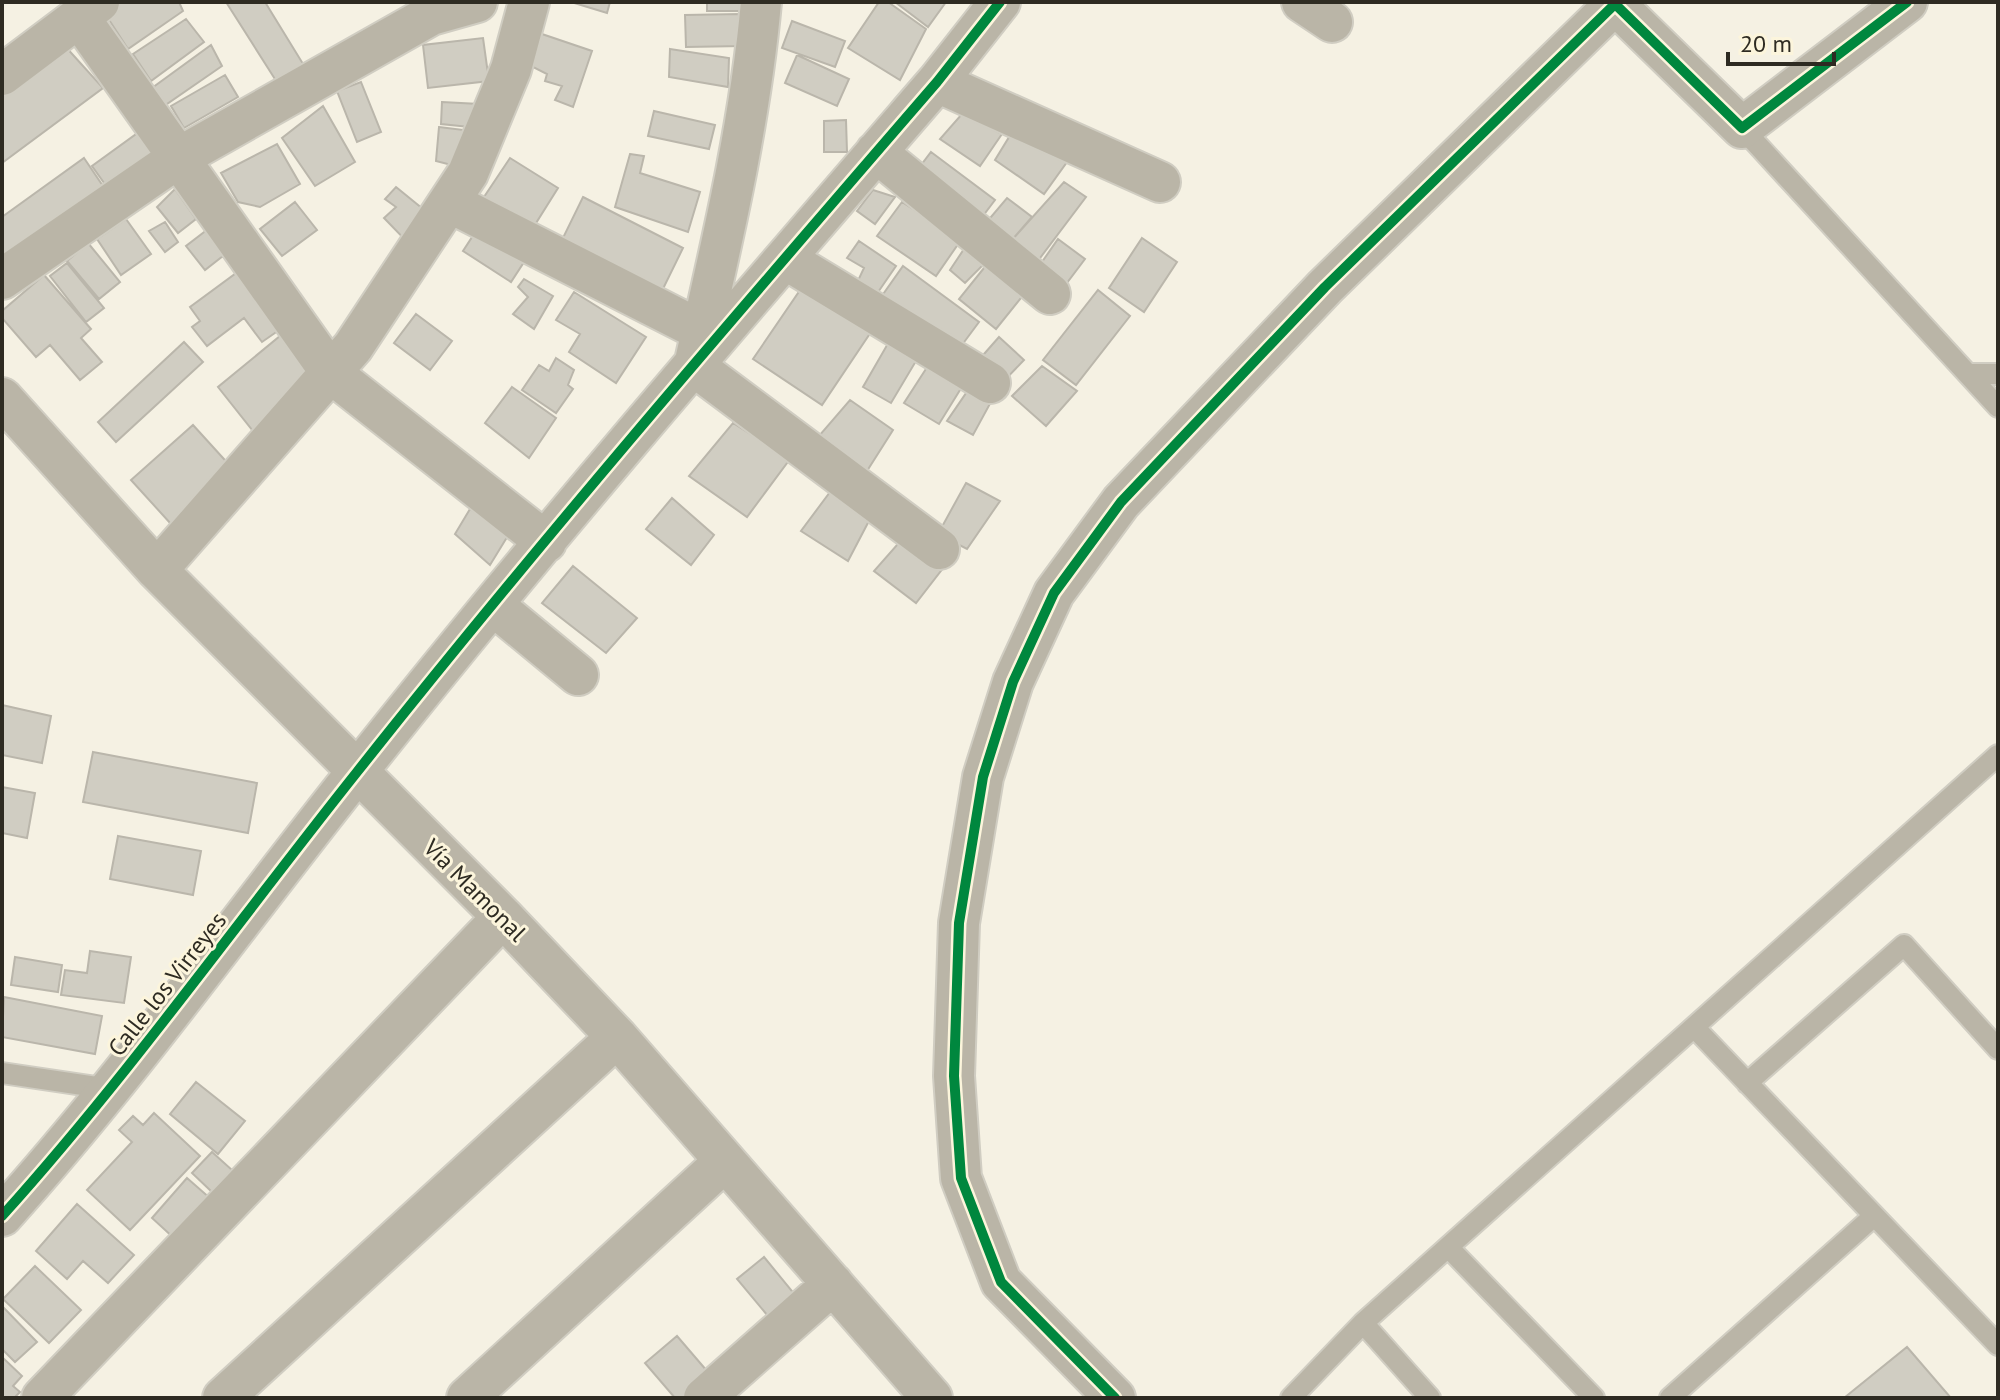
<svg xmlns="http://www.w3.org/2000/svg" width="2000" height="1400" font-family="'PT Sans',sans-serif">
<rect width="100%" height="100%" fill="#f5f1e3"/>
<path fill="#d0cdc2" stroke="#bab6ab" stroke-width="2" d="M119,2H179L183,11L128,49L104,12Z
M226,2H265L308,72L280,87Z
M571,2H610L607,13Z
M707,2H741V11H707Z
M879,2H888L926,29L900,80L848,48Z
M895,2H946L928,27Z
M740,14L742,46L686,47L685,15Z
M186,19L204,42L151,81L133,54Z
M792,21L845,41L835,67L782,48Z
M536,32L592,51L573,107L555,100L562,86L545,81L547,74L529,65Z
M483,38L489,81L428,88L423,45Z
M64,45L103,88L2,163V97Z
M211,45L222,66L164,106L152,88Z
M670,49L729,58L728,87L669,77Z
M797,55L849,79L837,106L785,83Z
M225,75L238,97L184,128L171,106Z
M361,82L381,132L357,142L337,91Z
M442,102L479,104V128L441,124Z
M323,106L355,162L315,186L282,138Z
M654,111L715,125L709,149L648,136Z
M962,114L1002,134L980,166L940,139Z
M846,120L847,152H824V121Z
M439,127L472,131L467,169L436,161Z
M1014,129L1067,162L1044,194L995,160Z
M139,132L160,160L112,194L92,166Z
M277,144L300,184L260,207L238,202L221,173Z
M931,152L995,200L976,225L912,177Z
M630,154L644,156L640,173L700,192L688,232L615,207Z
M84,158L109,195L2,268V217Z
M510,158L558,188L531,231L482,200Z
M1064,182L1086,197L1031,270L1003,250Z
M396,187L434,218L414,249L384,218L396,207L385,199Z
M175,189L196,219L178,233L157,207Z
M873,190L895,197L875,224L857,211Z
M583,197L683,248L656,303L559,246Z
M1007,198L1032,217L1003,250L980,230Z
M295,202L317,230L282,256L260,229Z
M902,202L961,240L936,276L877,236Z
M126,219L151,254L121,275L97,239Z
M165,222L178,242L165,252L149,231Z
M212,226L230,261L223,256L205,270L186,246Z
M478,228L526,259L511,282L463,251Z
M1142,238L1177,262L1144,312L1109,288Z
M1058,239L1085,259L1060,292L1035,272Z
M859,241L896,266L874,298L855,287L864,268L847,258Z
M88,243L120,282L99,299L67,261Z
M966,246L992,256L965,283L950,270Z
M67,263L104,308L86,322L50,276Z
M988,263L1025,293L996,329L959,299Z
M903,266L979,322L956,353L879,300Z
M239,271L282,328L262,342L244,318L207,346L192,327L200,321L190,307Z
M44,275L91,329L81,338L102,362L80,380L50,345L36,357L2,318V311Z
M524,279L553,296L534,329L513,314L528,297L518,287Z
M807,280L875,326L822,405L753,359Z
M1098,290L1130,316L1076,385L1043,360Z
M574,292L646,337L616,383L569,352L580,334L556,320Z
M416,314L452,341L430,370L394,343Z
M280,336L292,351L322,375L253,431L218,387Z
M999,337L1024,360L1002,383L977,362Z
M890,340L919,356L891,403L863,387Z
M184,342L203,362L116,442L98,422Z
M556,358L574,370L568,385L573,389L556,413L522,390L539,365L549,371Z
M933,358L968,377L939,424L904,403Z
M1042,366L1077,391L1046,426L1012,396Z
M973,383L998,389L973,435L947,421Z
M512,387L556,418L529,458L485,423Z
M850,400L893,430L860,482L812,444Z
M733,423L790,459L747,517L689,476Z
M193,425L233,469L171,524L131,480Z
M966,483L1000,501L967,549L938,534Z
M830,492L871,517L848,561L801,531Z
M672,498L714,535L691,565L646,529Z
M470,509L509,534L490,565L455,534Z
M904,537L947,563L916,603L874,571Z
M573,566L637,618L606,653L542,603Z
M2,705L51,716L42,763L2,755Z
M93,752L257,783L248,833L83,802Z
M2,787L35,793L27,838L2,833Z
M118,836L201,851L193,895L110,879Z
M90,951L131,957L124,1003L61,995L65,970L87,973Z
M15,957L62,965L58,992L11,985Z
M4,997L102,1016L95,1054L2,1037Z
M196,1082L245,1121L218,1154L170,1114Z
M154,1113L200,1156L130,1230L87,1190L132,1142L119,1130L133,1116L143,1125Z
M212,1152L232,1170L212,1192L192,1173Z
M187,1178L211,1199L175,1239L152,1218Z
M77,1204L134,1255L108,1283L83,1261L67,1279L36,1251Z
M764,1257L805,1307L778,1328L737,1279Z
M35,1266L81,1310L49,1343L3,1299Z
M2,1306L37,1342L15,1362L2,1349Z
M677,1336L713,1378L690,1398H675L645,1363Z
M1907,1347L1951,1398H1844Z
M2,1357L22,1376L13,1386L20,1392L14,1398H2Z"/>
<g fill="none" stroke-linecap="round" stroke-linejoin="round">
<defs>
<path id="lane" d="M1742,128L1998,407
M1968,374H1998
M1694,1027L1998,1345
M2,1073L110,1089
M1747,1083L1904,945L1998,1049
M1448,1247L1594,1398
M1363,1323L1430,1398
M1291,1398L1363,1323L1998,755
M1670,1398L1874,1216"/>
<path id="street" d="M761,2C750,125 721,246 694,366L939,549
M1302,2L1332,22
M79,17L331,373L546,542
M2,75L99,2
M937,82L1160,182
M876,152L1050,294
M449,202L702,331
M785,259L990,383
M2,279L178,158L431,15L477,2
M2,398L157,570L503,917L617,1037L932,1398
M157,570L353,347L468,173L511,69L529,2
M493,605L578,675
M2,1216C129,1075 239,920 357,772C544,536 741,309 937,82L1000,2
M42,1398L503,917
M223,1398L617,1037
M467,1398L725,1161
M704,1398L833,1284
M1115,1398L1001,1282L961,1178L954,1076L959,923L983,777L1013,682L1054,593L1121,502L1325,287L1615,4L1742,128L1907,2"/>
</defs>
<use href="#lane" stroke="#d0cdc2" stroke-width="24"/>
<use href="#street" stroke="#d0cdc2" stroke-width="44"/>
<use href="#lane" stroke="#bab5a7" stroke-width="20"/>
<use href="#street" stroke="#bab5a7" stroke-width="40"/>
<defs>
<path id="cycleway" d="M2,1216C129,1075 239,920 357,772C544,536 741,309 937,82L1000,2
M1115,1398L1001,1282L961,1178L954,1076L959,923L983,777L1013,682L1054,593L1121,502L1325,287L1615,4L1742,128L1907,2"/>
</defs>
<use href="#cycleway" stroke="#fcf5dc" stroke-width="15"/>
<use href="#cycleway" stroke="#00873e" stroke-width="10"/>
</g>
<g text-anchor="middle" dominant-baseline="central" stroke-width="6" stroke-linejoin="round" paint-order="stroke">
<g font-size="24" fill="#2e2b22" stroke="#fcf5dc">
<text transform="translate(475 890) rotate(45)">Vía Mamonal</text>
<text transform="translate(167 984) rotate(-52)">Calle los Virreyes</text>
</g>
</g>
<rect width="2000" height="1400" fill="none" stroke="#2e2b22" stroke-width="8"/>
<path d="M1728 52v12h106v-12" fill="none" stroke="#2e2b22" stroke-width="4"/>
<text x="1740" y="52" font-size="24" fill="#2e2b22" stroke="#fcf5dc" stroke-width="6" paint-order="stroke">20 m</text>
</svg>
